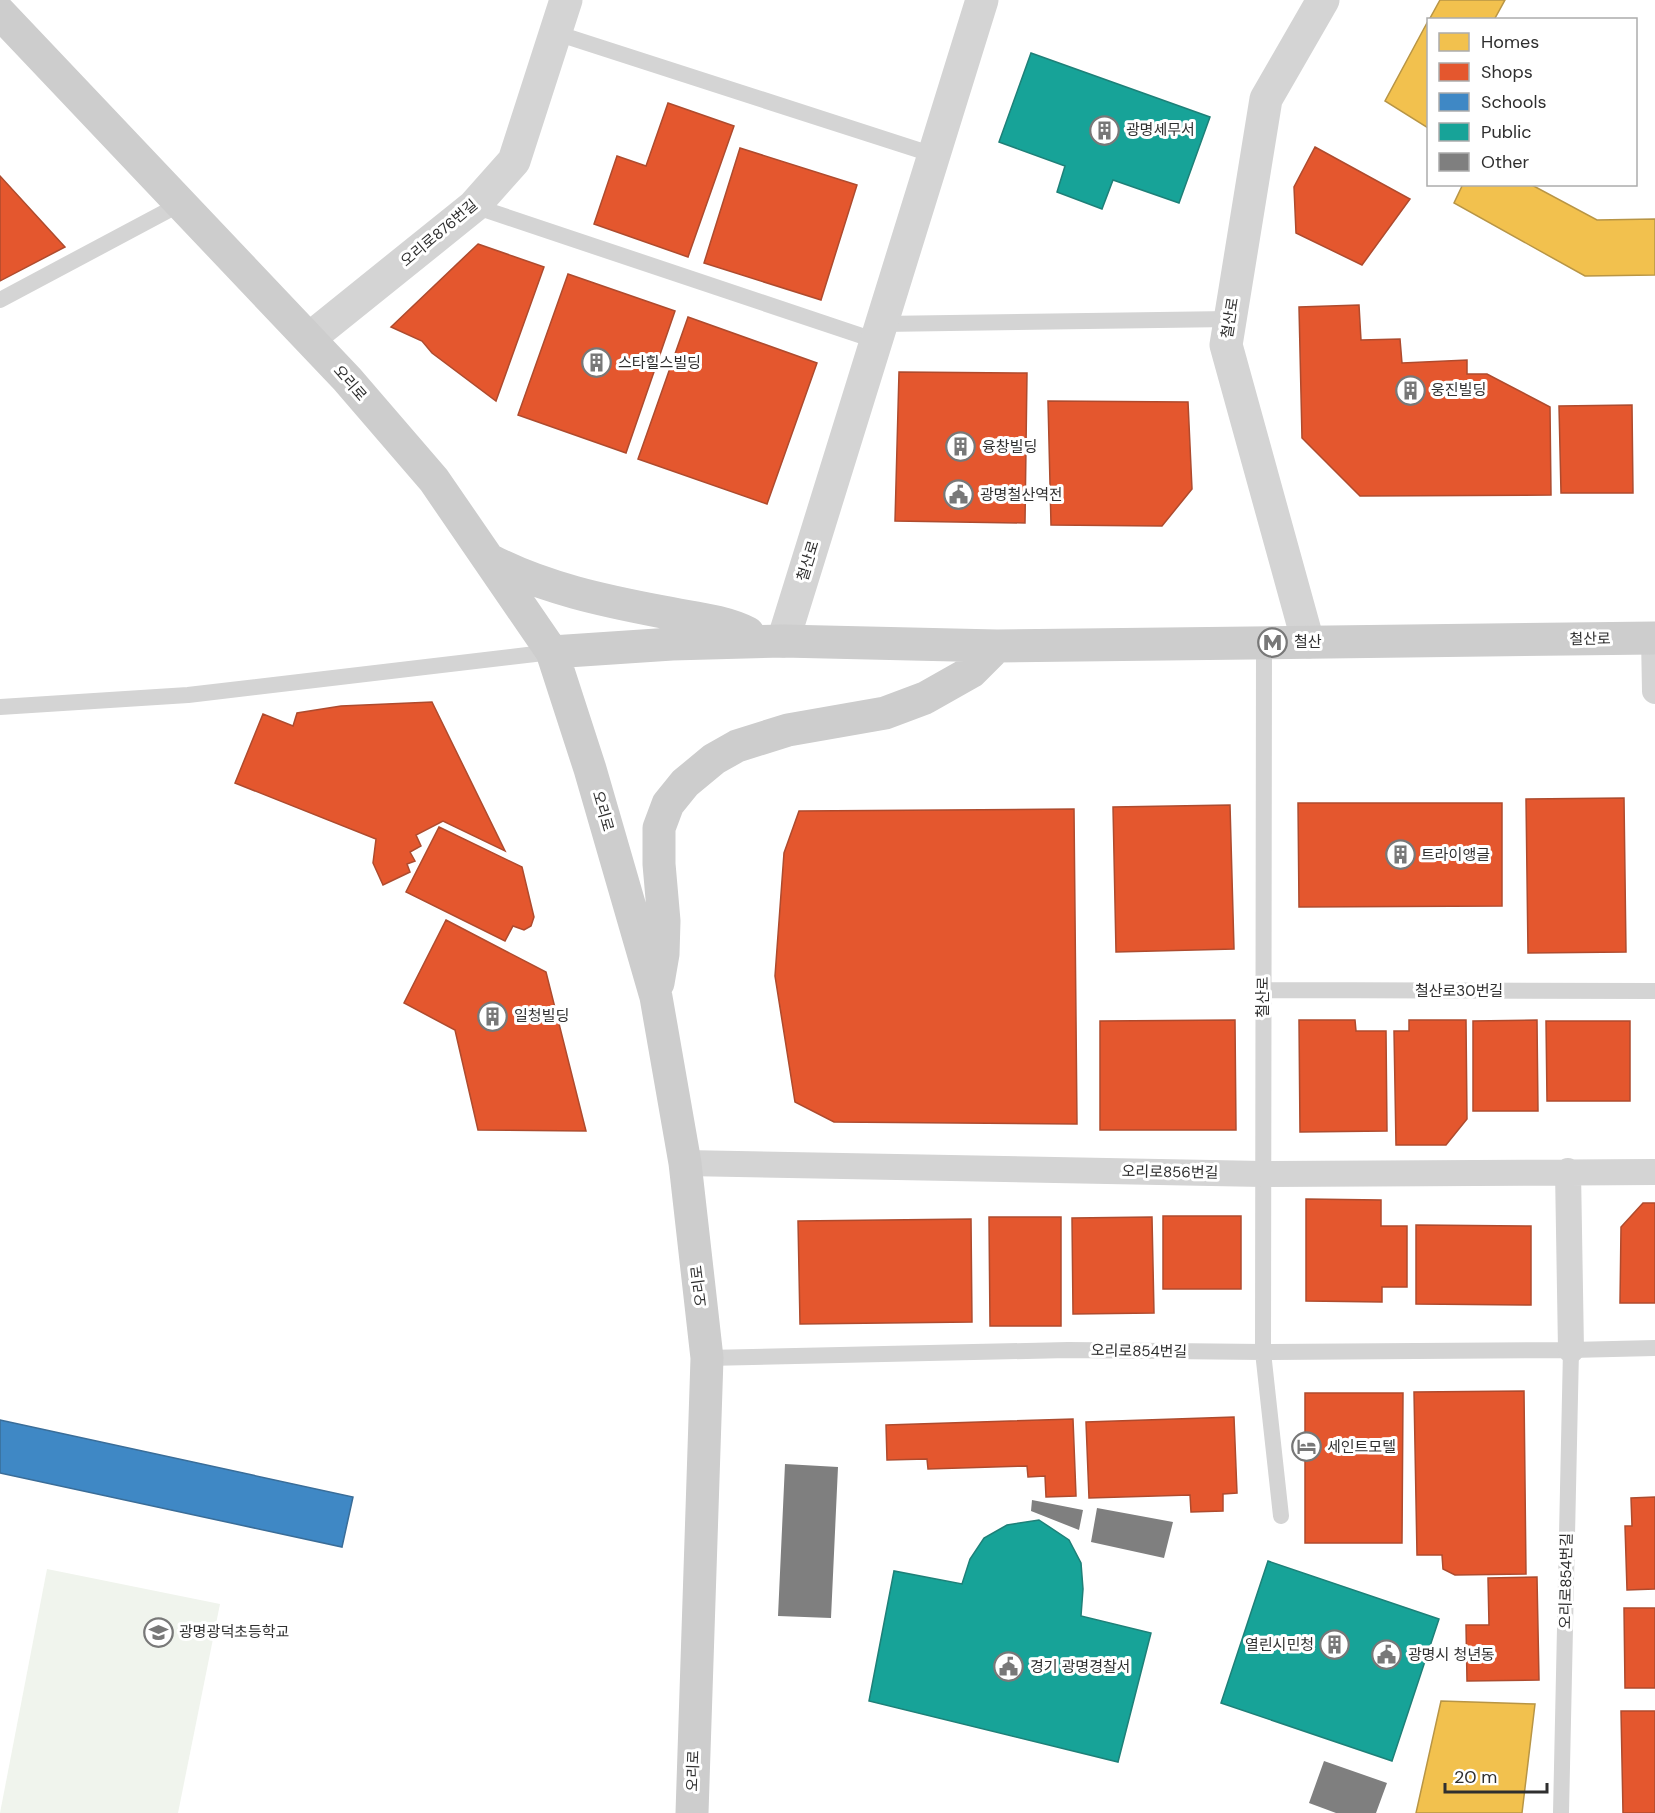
<svg xmlns="http://www.w3.org/2000/svg" width="1655" height="1813" font-family="'DM Sans','Noto Sans KR',sans-serif">
<rect width="100%" height="100%" fill="#fff"/>
<path fill="#f0f4ed" d="M47,1569L220,1604L178,1813H0Z"/>
<path fill="#f2c14e" stroke="#b89545" stroke-width="1.5" d="M1440,0H1505L1494,20H1429Z
M1428,21V128L1385,101Z
M1463,184H1530L1597,220L1655,219V275L1585,276L1454,203Z
M1441,1701L1535,1704L1522,1813H1416Z"/>
<path fill="#e4572e" stroke="#ae4b2e" stroke-width="1.5" d="M668,103L734,126L688,257L594,224L617,156L646,166Z
M1315,147L1410,199L1362,265L1296,233L1294,187Z
M740,148L857,185L821,300L704,263Z
M0,176L65,247L0,281Z
M478,244L544,267L496,401L432,353L422,341L391,327Z
M568,274L675,311L626,453L518,415Z
M1359,305L1361,340L1400,339L1402,363L1467,360V374H1487L1550,407L1551,495L1360,496L1302,438L1299,307Z
M688,317L817,363L767,504L638,459Z
M899,372L1027,373L1025,523L895,521Z
M1048,401L1188,402L1192,489L1162,526L1051,525Z
M1632,405L1633,493H1561L1559,406Z
M432,702L505,851L443,821L416,835L421,846L410,852L415,861L407,864L410,872L383,885L373,863L376,839L235,783L263,714L293,726L297,713L341,706Z
M1624,798L1626,952L1528,953L1526,799Z
M1298,803H1502V906L1299,907Z
M1230,805L1234,949L1116,952L1113,807Z
M1074,809L1077,1124L834,1122L795,1102L775,976L784,853L799,811Z
M439,827L522,867L534,917L531,926L524,930L513,926L505,941L406,892Z
M446,920L546,972L586,1131L478,1130L455,1030L404,1003Z
M1235,1020L1236,1130H1100V1021Z
M1299,1020H1355L1356,1031H1386L1387,1131L1300,1132Z
M1409,1020H1466L1467,1119L1446,1145H1396L1394,1031H1409Z
M1537,1020L1538,1111H1473V1021Z
M1546,1021H1630V1101H1547Z
M1306,1199L1381,1200V1226H1407V1287H1382V1302L1306,1301Z
M1643,1203H1655V1303H1620L1621,1227Z
M1163,1216H1241V1289H1163Z
M989,1217H1061V1326H990Z
M1152,1217L1154,1313L1073,1314L1072,1218Z
M971,1219L972,1322L800,1324L798,1221Z
M1416,1225L1531,1226V1305L1416,1304Z
M1524,1391L1526,1574L1455,1575L1443,1569L1442,1555H1417L1414,1392Z
M1305,1393H1403L1402,1543H1305Z
M1234,1417L1237,1493L1223,1494V1511L1191,1512L1190,1495L1089,1498L1086,1422Z
M1073,1419L1076,1496L1046,1497L1045,1476L1028,1477L1027,1466L928,1469L927,1459L887,1460L886,1425Z
M1655,1497V1589L1627,1590L1625,1526H1632L1631,1498Z
M1537,1577L1539,1680L1467,1681L1466,1625H1489L1488,1578Z
M1624,1608H1655V1688H1625Z
M1621,1711H1655V1813H1623Z"/>
<path fill="#3f88c5" stroke="#3a6d98" stroke-width="1.5" d="M0,1420L353,1497L342,1547L0,1473Z"/>
<path fill="#17a398" stroke="#1e8078" stroke-width="1.5" d="M1031,53L1210,117L1179,203L1113,180L1102,209L1057,192L1065,166L999,142Z
M1039,1520L1069,1540L1081,1563L1083,1589L1081,1616L1151,1633L1118,1762L869,1701L894,1571L962,1584L970,1559L984,1538L1007,1525Z
M1268,1561L1439,1619L1392,1761L1221,1703Z"/>
<path fill="#7f7f7f" d="M785,1464L838,1467L831,1618L778,1616Z
M1032,1500L1083,1510L1079,1530L1031,1511Z
M1097,1508L1173,1522L1164,1558L1091,1542Z
M1324,1761L1387,1783L1376,1813H1336L1309,1803Z"/>
<g fill="none" stroke-linecap="round" stroke-linejoin="round">
<path stroke="#d4d4d4" stroke-width="16" d="M556,33L934,155
M474,206L877,341
M0,300L182,203
M882,324L1230,319
M1264,642L1263,1352L1281,1516
M0,707L188,695L552,652
M1263,990L1655,991
M1571,1350L1655,1348
M707,1358L1068,1350L1263,1352L1571,1350L1561,1813"/>
<path stroke="#d4d4d4" stroke-width="26" d="M1654,638L1655,691
M685,1163L1263,1174L1655,1172
M1568,1171L1571,1350"/>
<path stroke="#d4d4d4" stroke-width="33" d="M310,338L474,206L514,161L566,0
M783,641L982,0
M1308,642L1226,345L1266,99L1323,0"/>
<path stroke="#cdcdcd" stroke-width="33" d="M0,13L347,379L434,480L552,652L590,769L656,997L685,1163L707,1358L692,1813
M490,560C543,588 605,601 663,612C692,618 722,620 748,633
M552,652L672,644L783,641L997,646L1655,638
M658,983L663,954L664,921L659,864V828L668,804L685,783L714,759L737,746L788,730L885,713L925,698L971,672L997,646"/>
</g>
<defs>
<symbol id="building-ring" viewBox="-11 -11 22 22"><circle r="9.5" fill="#fff" stroke="#787878" stroke-width="1.5"/><path d="M-4-6H4V6H1V3H-1V6H-4ZM-2.5-4.3h1.7v1.8h-1.7ZM.8-4.3h1.7v1.8H.8ZM-2.5-1h1.7V.8h-1.7ZM.8-1h1.7V.8H.8Z" fill="#787878"/></symbol>
<symbol id="civic-ring" viewBox="-11 -11 22 22"><circle r="9.5" fill="#fff" stroke="#787878" stroke-width="1.5"/><path d="M-.6-6.5H3V-4.5H.6V-3L4-1V1h2V6H-6V1h2V-1L-.6-3ZM-1.2 2.5V6h2.4V2.5Z" fill="#787878"/></symbol>
<symbol id="metro-ring" viewBox="-11 -11 22 22"><circle r="9.5" fill="#fff" stroke="#787878" stroke-width="1.5"/><path d="M-5.5 5V-5H-3L0 0L3-5H5.5V5H3V-.5L0 4L-3-.5V5Z" fill="#787878"/></symbol>
<symbol id="hotel-ring" viewBox="-11 -11 22 22"><circle r="9.5" fill="#fff" stroke="#787878" stroke-width="1.5"/><path d="M-6-4.5h1.5V1H6V5H4.5V3h-9V5H-6ZM-4 0a1.8 1.8 0 1 1 3.6 0ZM.5 0V-2.5h3Q6-2.5 6 0Z" fill="#787878"/></symbol>
<symbol id="school-ring" viewBox="-11 -11 22 22"><circle r="9.5" fill="#fff" stroke="#787878" stroke-width="1.5"/><path d="M0-5L7-2L0 1L-7-2ZM-4 1L0 2.5L4 1V4Q0 6-4 4Z" fill="#787878"/></symbol>
</defs>
<g fill-rule="evenodd">
<use href="#building-ring" x="1088" y="114" width="33" height="33"/>
<use href="#building-ring" x="580" y="346" width="33" height="33"/>
<use href="#building-ring" x="1394" y="374" width="33" height="33"/>
<use href="#building-ring" x="944" y="430" width="33" height="33"/>
<use href="#civic-ring" x="942" y="478" width="33" height="33"/>
<use href="#metro-ring" x="1256" y="626" width="33" height="33"/>
<use href="#building-ring" x="1384" y="838" width="33" height="33"/>
<use href="#building-ring" x="476" y="1000" width="33" height="33"/>
<use href="#hotel-ring" x="1290" y="1430" width="33" height="33"/>
<use href="#school-ring" x="142" y="1616" width="33" height="33"/>
<use href="#building-ring" x="1318" y="1628" width="33" height="33"/>
<use href="#civic-ring" x="1370" y="1638" width="33" height="33"/>
<use href="#civic-ring" x="992" y="1650" width="33" height="33"/>
</g>
<g text-anchor="middle" dominant-baseline="central" stroke-width="6" stroke-linejoin="round" paint-order="stroke">
<g font-size="15" fill="#2f2f2f" stroke="#fff" text-anchor="start">
<text x="1126" y="130">광명세무서</text>
<text x="618" y="363">스타힐스빌딩</text>
<text x="1431" y="390">웅진빌딩</text>
<text x="982" y="447">융창빌딩</text>
<text x="980" y="495">광명철산역전</text>
<text x="1294" y="642">철산</text>
<text x="1421" y="855">트라이앵글</text>
<text x="514" y="1016">일청빌딩</text>
<text x="1327" y="1447">세인트모텔</text>
<text x="179" y="1632">광명광덕초등학교</text>
<text x="1314" y="1645" text-anchor="end">열린시민청</text>
<text x="1408" y="1655">광명시 청년동</text>
<text x="1030" y="1667">경기 광명경찰서</text>
</g>
<g font-size="15" fill="#2f2f2f" stroke="#fff">
<text transform="translate(439 233) rotate(-40)">오리로876번길</text>
<text transform="translate(1230 318) rotate(-81)">철산로</text>
<text transform="translate(350 383) rotate(49)">오리로</text>
<text transform="translate(808 561) rotate(-73)">철산로</text>
<text transform="translate(1590 639) rotate(-1)">철산로</text>
<text transform="translate(603 811) rotate(74)">오리로</text>
<text x="1459" y="991">철산로30번길</text>
<text transform="translate(1263 997) rotate(-90)">철산로</text>
<text transform="translate(1170 1172) rotate(1)">오리로856번길</text>
<text transform="translate(699 1286) rotate(-97)">오리로</text>
<text transform="translate(1139 1351) rotate(1)">오리로854번길</text>
<text transform="translate(1566 1581) rotate(-89)">오리로854번길</text>
<text transform="translate(693 1771) rotate(-88)">오리로</text>
</g>
</g>
<rect x="1427" y="18" width="210" height="168" fill="#ffffff" stroke="#acacac" stroke-width="1.5"/>
<rect x="1439" y="33" width="30" height="18" fill="#f2c14e" stroke="#acacac" stroke-width="1.5"/>
<text x="1481" y="48" font-size="18" fill="#2f2f2f">Homes</text>
<rect x="1439" y="63" width="30" height="18" fill="#e4572e" stroke="#acacac" stroke-width="1.5"/>
<text x="1481" y="78" font-size="18" fill="#2f2f2f">Shops</text>
<rect x="1439" y="93" width="30" height="18" fill="#3f88c5" stroke="#acacac" stroke-width="1.5"/>
<text x="1481" y="108" font-size="18" fill="#2f2f2f">Schools</text>
<rect x="1439" y="123" width="30" height="18" fill="#17a398" stroke="#acacac" stroke-width="1.5"/>
<text x="1481" y="138" font-size="18" fill="#2f2f2f">Public</text>
<rect x="1439" y="153" width="30" height="18" fill="#7f7f7f" stroke="#acacac" stroke-width="1.5"/>
<text x="1481" y="168" font-size="18" fill="#2f2f2f">Other</text>
<path d="M1445 1783v9h102v-9" fill="none" stroke="#2f2f2f" stroke-width="3"/>
<text x="1454" y="1783" font-size="18" fill="#2f2f2f" stroke="#ffffff" stroke-width="4.5" paint-order="stroke">20 m</text>
</svg>
